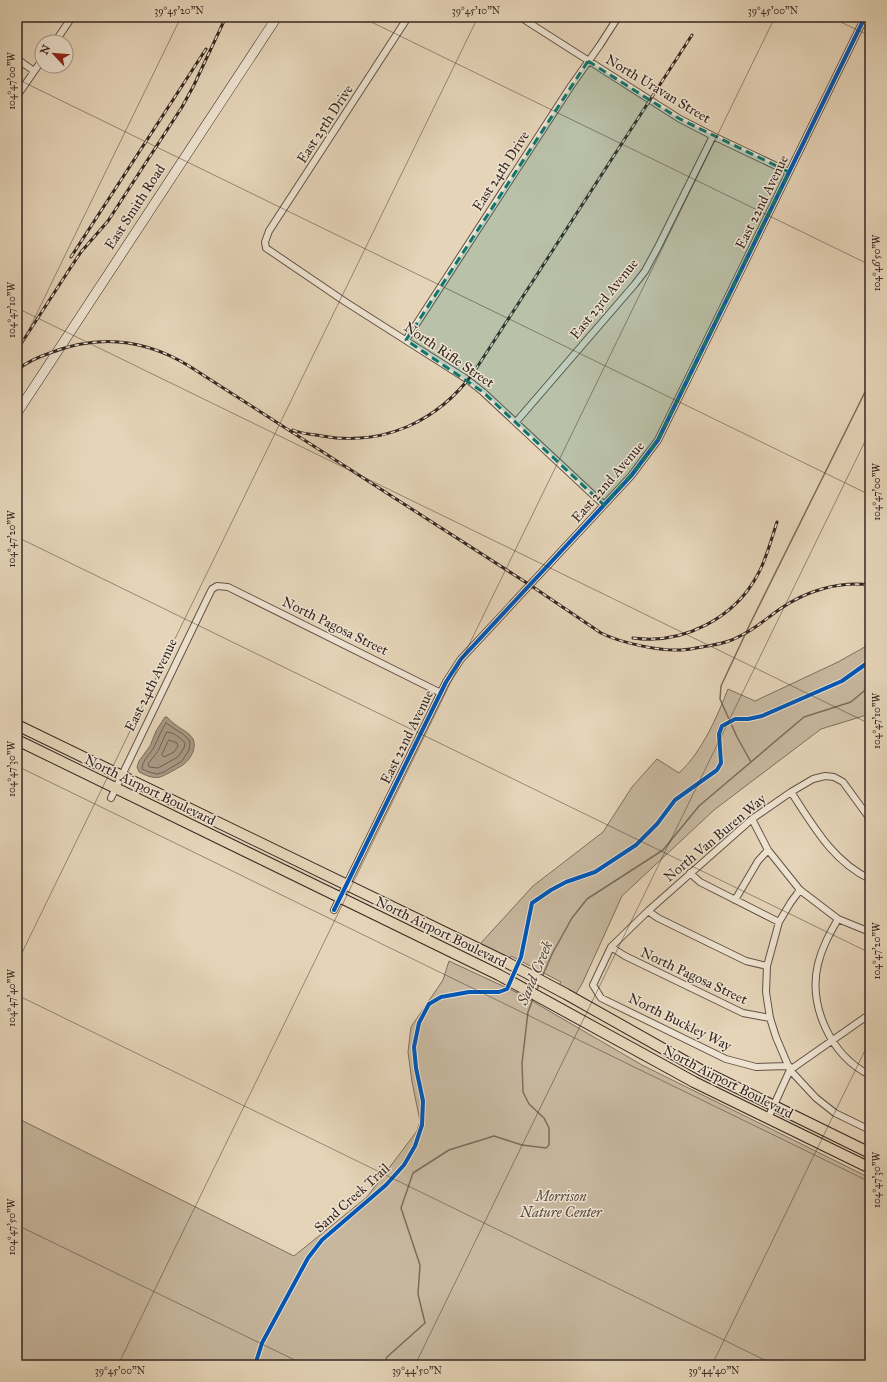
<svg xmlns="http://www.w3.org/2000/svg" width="887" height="1382" font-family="'IM FELL Great Primer',serif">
<rect width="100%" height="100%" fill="#e5d4b8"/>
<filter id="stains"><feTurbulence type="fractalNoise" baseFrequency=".005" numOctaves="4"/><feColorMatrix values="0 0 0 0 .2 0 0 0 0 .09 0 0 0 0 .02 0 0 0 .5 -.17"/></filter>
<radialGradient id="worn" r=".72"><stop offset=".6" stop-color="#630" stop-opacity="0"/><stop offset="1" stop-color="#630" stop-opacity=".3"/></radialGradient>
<path fill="#c7b79e" stroke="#7e6f60" d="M870,644V714L821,729L714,810L622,896L582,984L575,995L559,985L561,982L513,957L511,956L509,959L480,944L533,886L603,832L632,787L657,759L679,773C702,752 717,717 728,689L755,701L838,662Z
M449,961L520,994L642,1065L870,1178V1365H17V1118L294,1256L367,1197L417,1131L420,1121L412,1082L408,1052L411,1027L443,980Z"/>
<path fill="#aa9985" stroke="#7c6b5d" d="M165,717H167C170,720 173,723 176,725C182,730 189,732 193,739C197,747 191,759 184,764C182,766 162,777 160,777C153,779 145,775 139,772L137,767L139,761L150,746L156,731Z"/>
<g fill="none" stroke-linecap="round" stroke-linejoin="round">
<path stroke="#706053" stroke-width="1" d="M166,723L184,735L189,740L190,743L189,750L182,761L164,772L157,774L149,772L142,769C142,760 151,754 154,747C158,739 161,730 166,723Z
M167,732C173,732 181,738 185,743L184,748L178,757L158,768L149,767L148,764L158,751Z
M169,740L177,743L178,746L174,752L164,757L162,755Z"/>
<path stroke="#7c6b5d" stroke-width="1.5" d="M751,762L737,737L720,699L721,686L750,624L870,382
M542,977L552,954L572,918L587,899L663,850L699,806L804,717L851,702L870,686
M536,992L539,985
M384,1365L387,1357L425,1323L418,1294L420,1265L401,1208L413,1173L449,1150L494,1136L522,1145L546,1148L549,1145V1128L544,1118L529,1104L523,1092L522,1063L528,1012L533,999"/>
<defs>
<path id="street" d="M408,17L269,231L265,242L266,248L344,301L468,380L483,392L604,505
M520,17L680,119L713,136L789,172
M55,42L72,17
M17,59L34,71
M17,96L42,60
M406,340L571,86L600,45L618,17
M516,422L635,284L645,271L658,247L713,136
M791,792C813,825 832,861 870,879
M111,798L208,597L212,589L217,586L228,587L441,693
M752,819L768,850L800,890L838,919L870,932
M690,873L700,882L779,922
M800,890L791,902L779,922L767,966L766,992L770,1018L776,1037L790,1070L816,1098L835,1113L870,1130
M735,900L758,861L768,850
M334,910L446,682L461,659L631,476L658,440L865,17
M648,911L658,918L746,961L767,966
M838,919C830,933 822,947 818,964C808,1006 831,1056 870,1075
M611,947L625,956L743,1013L770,1018
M789,1066L756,1067L726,1059L601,998L593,985L611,947L648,911L752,819L791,792L813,779L825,776L834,777L843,782L870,819
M768,1118L790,1070L870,1014"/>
<path id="secondary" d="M17,413L277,17"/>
<path id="primary" d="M17,725L506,962L566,994L701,1070L870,1153
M17,740L499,975L694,1082L870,1168"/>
</defs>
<use href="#street" stroke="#625247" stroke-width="8"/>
<use href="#secondary" stroke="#362721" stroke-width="10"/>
<use href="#primary" stroke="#362721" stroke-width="12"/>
<use href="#street" stroke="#eee3d1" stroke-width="6"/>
<use href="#secondary" stroke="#eee3d1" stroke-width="9"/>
<use href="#primary" stroke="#e5d4b8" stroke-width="10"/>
<defs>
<path id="rail" d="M71,257L206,49
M17,350L69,270L81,252L108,221L119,204L182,107L194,85L224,21
M17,370C27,362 38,357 50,353C98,334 145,339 189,366L530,585L601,633C621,643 659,651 681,650C690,650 699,647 708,646C719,644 730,642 740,636C755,629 767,618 780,609C806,591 838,581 870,585
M293,430C302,434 312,434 322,436C384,447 438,421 474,372L692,35
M633,638C683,645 735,618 758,574C766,560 772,537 777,522"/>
</defs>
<use href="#rail" stroke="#362721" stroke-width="3"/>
<use href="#rail" stroke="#eee3d1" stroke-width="1.5" stroke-dasharray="4.5" stroke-linecap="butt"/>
<defs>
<path id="cycleway" d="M334,910L446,682L461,659L631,476L658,440L865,17
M255,1365L262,1343L308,1258L322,1240L386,1185L404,1165L415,1146L422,1125L423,1101L416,1068L414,1047L419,1023L429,1004L441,997L469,992H499L507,989L521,957L532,903L551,890L566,882L595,872L636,845L657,824L675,800L717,770L721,763L719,734L722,726L735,719H748L762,716L842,681L870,661"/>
</defs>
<use href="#cycleway" stroke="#eee3d1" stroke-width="6"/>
<use href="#cycleway" stroke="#0057b8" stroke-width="4"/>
</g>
<path fill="#0f766e" fill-opacity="0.2" stroke="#0f766e" stroke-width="3" stroke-dasharray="8 5" stroke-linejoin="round" d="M588,61L680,119L789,172L658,440L640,465L604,505L483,392L406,340Z"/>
<path fill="none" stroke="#362721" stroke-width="1" stroke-opacity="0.45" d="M361,17L870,265M830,17L870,36M17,79L870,495M17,308L870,724M17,354L181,17M17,537L870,953M17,766L870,1182M17,963L478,17M17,995L775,1365M17,1225L305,1365M118,1365L775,17M415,1365L870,431M712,1365L870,1040"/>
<g text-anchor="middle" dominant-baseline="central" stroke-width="3" stroke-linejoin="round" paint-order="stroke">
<g font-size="14" fill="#362721" stroke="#eee3d1">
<text transform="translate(658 89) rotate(31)">North Uravan Street</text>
<text transform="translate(325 124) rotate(-57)">East 25th Drive</text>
<text transform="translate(501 171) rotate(-57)">East 24th Drive</text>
<text transform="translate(762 202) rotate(-64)">East 22nd Avenue</text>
<text transform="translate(135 207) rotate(-57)">East Smith Road</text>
<text transform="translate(604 299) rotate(-51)">East 23rd Avenue</text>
<text transform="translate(449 355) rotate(34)">North Rifle Street</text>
<text transform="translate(608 482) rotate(-49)">East 22nd Avenue</text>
<text transform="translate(335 626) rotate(26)">North Pagosa Street</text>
<text transform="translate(151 685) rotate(-64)">East 24th Avenue</text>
<text transform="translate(407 737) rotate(-64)">East 22nd Avenue</text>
<text transform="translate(150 790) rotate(26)">North Airport Boulevard</text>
<text transform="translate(715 838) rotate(-40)">North Van Buren Way</text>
<text transform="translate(441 932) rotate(26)">North Airport Boulevard</text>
<text transform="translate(694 976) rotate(25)">North Pagosa Street</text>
<text transform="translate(680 1022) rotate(26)">North Buckley Way</text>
<text transform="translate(728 1082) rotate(27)">North Airport Boulevard</text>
<text transform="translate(352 1198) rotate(-42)">Sand Creek Trail</text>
</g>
<g font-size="14" font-style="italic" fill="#5a4b40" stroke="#eee3d1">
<text x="561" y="1196">Morrison<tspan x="561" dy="16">Nature Center</tspan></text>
</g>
<g font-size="15" font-style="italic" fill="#59493f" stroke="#eee3d1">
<text transform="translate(535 973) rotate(-67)">Sand Creek</text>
</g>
</g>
<rect width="887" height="1382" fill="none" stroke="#e5d4b8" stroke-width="44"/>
<g transform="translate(54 54) rotate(296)"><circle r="19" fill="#eee3d1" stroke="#a4988b"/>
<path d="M0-3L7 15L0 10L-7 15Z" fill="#8f2418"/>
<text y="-6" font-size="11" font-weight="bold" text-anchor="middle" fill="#362721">N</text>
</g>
<rect x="22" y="22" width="843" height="1338" fill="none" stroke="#362721" stroke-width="1.5"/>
<g font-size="10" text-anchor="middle" fill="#362721">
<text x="179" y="14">39°45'20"N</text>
<text x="476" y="14">39°45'10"N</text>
<text x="773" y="14">39°45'00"N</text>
<text transform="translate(11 81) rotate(-90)" y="4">104°47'00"W</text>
<text transform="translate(876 263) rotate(-90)" y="4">104°46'50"W</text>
<text transform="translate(11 310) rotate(-90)" y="4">104°47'10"W</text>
<text transform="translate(876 492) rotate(-90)" y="4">104°47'00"W</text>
<text transform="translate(11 539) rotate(-90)" y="4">104°47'20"W</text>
<text transform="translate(876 721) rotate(-90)" y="4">104°47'10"W</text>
<text transform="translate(11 769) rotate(-90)" y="4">104°47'30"W</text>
<text transform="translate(876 951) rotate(-90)" y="4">104°47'20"W</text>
<text transform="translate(11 998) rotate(-90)" y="4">104°47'40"W</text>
<text transform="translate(876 1180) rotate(-90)" y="4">104°47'30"W</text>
<text transform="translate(11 1227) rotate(-90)" y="4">104°47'50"W</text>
<text x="120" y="1374">39°45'00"N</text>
<text x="417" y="1374">39°44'50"N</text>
<text x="714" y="1374">39°44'40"N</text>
</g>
<rect width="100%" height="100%" filter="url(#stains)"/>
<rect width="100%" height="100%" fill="url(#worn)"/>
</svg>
